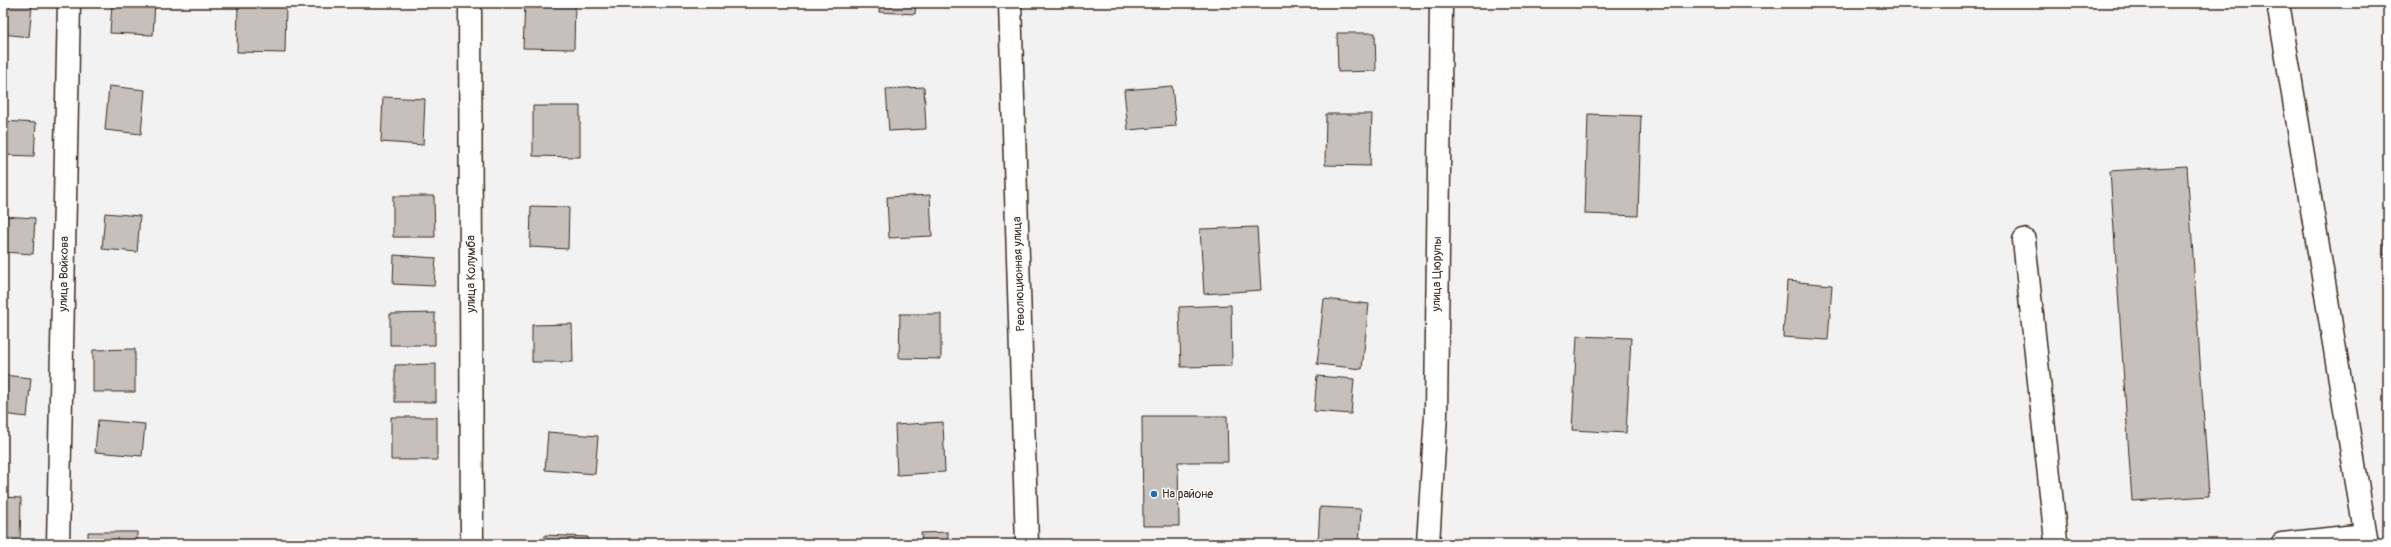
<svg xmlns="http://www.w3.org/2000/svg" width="2391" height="547" font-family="Pangolin,sans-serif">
<rect width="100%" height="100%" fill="#f3f2f2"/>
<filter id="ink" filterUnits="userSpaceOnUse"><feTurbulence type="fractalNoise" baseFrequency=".025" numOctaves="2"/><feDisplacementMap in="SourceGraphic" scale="8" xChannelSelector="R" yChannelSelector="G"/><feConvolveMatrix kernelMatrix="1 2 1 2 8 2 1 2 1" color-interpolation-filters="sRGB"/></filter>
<g filter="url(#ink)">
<path fill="#c6c0bd" stroke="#3b2a1e" d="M3,3L32,5L29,37L3,34Z
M112,3H155L153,35L110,33Z
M238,3L286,4L285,53L237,52Z
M525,3H575L574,49L523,48Z
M879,3H916L915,14L879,12Z
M1337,33H1375L1376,71L1338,72Z
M109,86L145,90L141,134L105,130Z
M1172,86L1176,126L1128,130L1124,90Z
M924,87L926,129L889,131L886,89Z
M383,97L425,99L423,145L381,142Z
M533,106H580V157L533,156Z
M1326,114H1372L1370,166L1325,165Z
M1588,114L1641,116L1638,216L1585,214Z
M3,121L36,123L34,156L3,155Z
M2187,166L2209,496L2132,501L2110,171Z
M930,195L932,236L889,238L887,197Z
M393,196H434L435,237H393Z
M2388,203V255H2383Z
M531,206L569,207L568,249L530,247Z
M105,213L140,216L137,252L102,249Z
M3,216L35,218L33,254L3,252Z
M1257,227L1261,290L1204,294L1200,229Z
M394,255L436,258L434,286L393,284Z
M1787,281L1832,285L1828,340L1783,337Z
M1324,299L1369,304L1362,369L1317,364Z
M1231,305L1232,366L1181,367L1179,307Z
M435,313V345H390V314Z
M900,314H941V359L899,358Z
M572,324L573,362H532V325Z
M1577,336L1631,338L1626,433L1572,430Z
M135,349V392H93V350Z
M436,364V402H395V365Z
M3,375L31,378L27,417L3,414Z
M1317,376L1354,379L1351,414L1314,411Z
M1142,416H1227L1228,462H1178L1179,526H1143Z
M391,417H437V460H391Z
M98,420L145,424L142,456L95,452Z
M943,422L945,472L897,475L895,425Z
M548,432L598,436L595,474L545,470Z
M3,497L21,498L20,544H3Z
M1320,507L1361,509L1359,544H1318Z
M88,532H137V544H88Z
M948,532V544H922L921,533Z
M545,535L588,537L587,544H545Z
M267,541V544H219V542Z
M1561,542L1600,544H1561Z"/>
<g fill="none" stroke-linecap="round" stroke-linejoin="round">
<defs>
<path id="minor" d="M470,3L472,544
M2278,3L2367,544
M2024,240L2056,541L2058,544
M58,544L69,3
M1428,544L1436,414L1441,3
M2282,544L2365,535"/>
<path id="major" d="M1010,3L1027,544"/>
</defs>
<use href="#minor" stroke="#3b2a1e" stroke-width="25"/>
<use href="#major" stroke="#3b2a1e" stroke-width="25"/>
<use href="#minor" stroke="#fff" stroke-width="22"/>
<use href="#major" stroke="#fff" stroke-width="22"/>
</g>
</g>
<circle fill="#1f6fb2" stroke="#fff" stroke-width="1.5" cx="1154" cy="494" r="4"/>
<g text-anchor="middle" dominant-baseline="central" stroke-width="3" stroke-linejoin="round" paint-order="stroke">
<g font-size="12" fill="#3b2a1e" stroke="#fff">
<text transform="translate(64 274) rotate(-89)">улица Войкова</text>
<text transform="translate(471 274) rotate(-90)">улица Колумба</text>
<text transform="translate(1019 274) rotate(-92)">Революционная улица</text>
<text transform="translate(1437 274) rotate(-89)">улица Цюрупы</text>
</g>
<g font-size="12" fill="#3b2a1e" stroke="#fff" text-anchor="start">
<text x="1162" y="494">На районе</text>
</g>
</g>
<rect width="2391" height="547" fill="none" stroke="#fff" stroke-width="16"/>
<rect x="8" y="8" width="2375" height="531" fill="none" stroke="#3b2a1e" stroke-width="1.5" filter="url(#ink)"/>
</svg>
